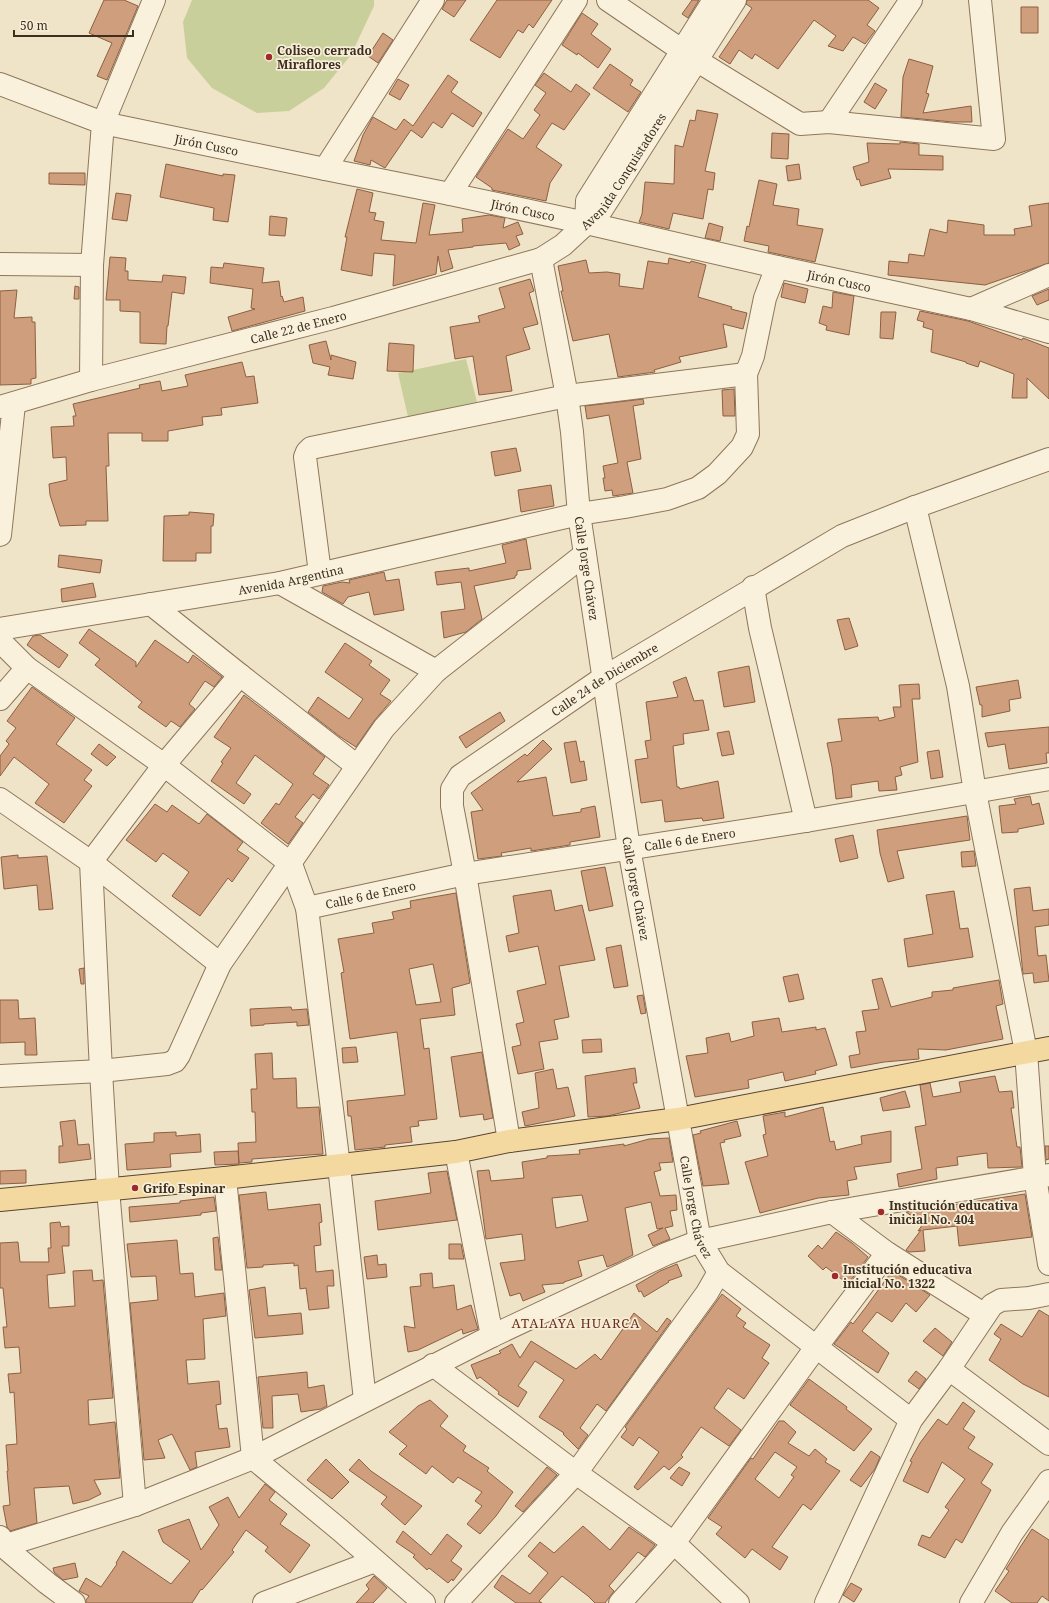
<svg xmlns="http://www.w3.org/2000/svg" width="1049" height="1603" font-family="'Noto Serif',serif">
<rect width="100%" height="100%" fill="#f0e4c8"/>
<path fill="#c9cf9b" d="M192,0H374V6L351,55L324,88L289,111L257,113L212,88L187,58L183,22Z
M466,359L477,402L408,417L398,373Z"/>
<path fill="#cf9f7d" stroke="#8d5f41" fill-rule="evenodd" d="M104,0H124L138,6L107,80L97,76L112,43L89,33Z
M447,0H466L454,17L442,9Z
M497,0H552L533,28L529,24L523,33L518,30L500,58L470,40Z
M692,0H699L688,18L682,14Z
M747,0H868L879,8L867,25L875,31L865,44L853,37L843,51L828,46L836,36L814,20L778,69L755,54L752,59L739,50L730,64L719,57L752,8L746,4Z
M1021,7H1038V33H1021Z
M582,13L598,24L591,34L611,49L598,68L578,53L577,55L562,45Z
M383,33L393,40L378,63L368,56Z
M909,59L933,66L926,93L929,94L923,113L971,106L972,122H953L901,117L903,77Z
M610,64L633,80L630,85L641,92L628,112L593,88Z
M544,73L571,92L576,84L590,94L564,130L552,123L536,147L562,165L550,183L546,201L492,190V188L476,177L508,129L523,139L540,115L534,110L546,93L535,85Z
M448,75L458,82L451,92L482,113L473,127L452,113L442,128L433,122L422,138L411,130L385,168L371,160L370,165L354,161L363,135L373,117L396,130L404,119L413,126Z
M398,79L409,85L400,100L389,94Z
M875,83L887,90L875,109L864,102Z
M697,110L718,114L705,171L715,173L713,190L708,189L703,219L673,213L669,229L639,222L642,214L645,182L674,184L675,145L683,147L690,120L695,121Z
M772,133L789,134L788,159L771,158Z
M900,142L919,144V155L943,156V170L888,169L891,178L861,186L859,179L857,180L853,167L869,162L867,143L900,144Z
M166,164L223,176V174L235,175L228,222L213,220L214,208L160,197Z
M799,164L801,179L788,181L786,166Z
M49,173H85V185L49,184Z
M759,180L777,184L773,205L799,209L797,225L823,229L815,262L768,252L769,246L744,241L747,226L749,227Z
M357,189L373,193L369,212L376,213L374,220L384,222L381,240L416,243L423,203L435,205L429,235L463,232L462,219L489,215L505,218L503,228L518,222L523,234L516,236L520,245L509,250L506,243L473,246V247L448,250L453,268L441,272L438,256L436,274L393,286L395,255L374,253L372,276L341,270L347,237H345Z
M116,193L131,195L127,221L112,219Z
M1049,203V263L985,285L888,275L889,261L908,263L909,254L924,256L930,229L947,233L948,220L984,225V235H1015L1014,229L1032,226L1029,206Z
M270,216L287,218L285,236L269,235Z
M709,223L723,227L720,241L705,238Z
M110,257L126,258L125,271H128V280L162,282L163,275L186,277L184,294L172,292L168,326H167L166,344L140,343V312L120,311V300H106Z
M669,258L690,263L691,261L706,265L698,297L732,307L731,309L747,313L743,329L723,324L727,347L679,357L681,362L654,370L655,372L618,377L609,334L573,341L561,291H563L558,266L586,260L589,273L607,272L620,274L619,286L643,289L648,261L668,264Z
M224,263L264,268L262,283L279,281L281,297L282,296L284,302L303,297L305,311L232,331L228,317L255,309L251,308L253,289L210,283L211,267L223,268Z
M530,279L534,291L529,293L538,324L523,328L530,349L506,356L512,391L479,395L473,356L455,359L450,327L480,322L478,316L505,308L499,288Z
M784,283L808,289L805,303L781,297Z
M75,286L79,287V299H74Z
M1049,289V300L1037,305L1032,296Z
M17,290L14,318L32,317V322H35L36,378L31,379V384L0,385V291Z
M833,292L854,296L849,335L826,330L827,326L819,323L823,306L832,308Z
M920,311L968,321L1022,340L1023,338L1049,348V399L1027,378V398H1012L1014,374L980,361L978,367L966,363V362L931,352L933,330L923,327L924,322L917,320Z
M881,312H896L893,339L880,338Z
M326,341L331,360V355L356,362L353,379L328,375L330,367L313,363L309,345Z
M389,343L414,345L413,372L387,371Z
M242,362L246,377L254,376L258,403L221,408L222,415L202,417L203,425L168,431V441H142V433H108L109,466H106L108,521H86V525L60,526L50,495L49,484L67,480L66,457L53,458L51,427L74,426L73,416H76L73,404L140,388L139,385L160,381L162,391L188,386L185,375Z
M734,389L735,416H723L722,390Z
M643,399L644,404L633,406L641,459L627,462L633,493L613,496L612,490L605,491L603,478H605L603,466L618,463L609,415L587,419L585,406Z
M516,448L521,471L495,476L491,452Z
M551,485L554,506L521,512L518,490Z
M189,512L214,514L213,526H211V553H196V561H163L164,516L189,515Z
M526,539L531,569L517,571V575L515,576V578L474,586L482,619L466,632L444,638L441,612L465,609L461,582L437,585L435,572L469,568V571L506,563L502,545Z
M59,555L102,560L100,573L58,567Z
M384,572L386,581L399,579L404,610L374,615L369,592L348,597L343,604L322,592L323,586L342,582L350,583L349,580Z
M93,583L96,597L62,602L61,589Z
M849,618L858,646L845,650L837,620Z
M89,629L136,662V667L155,640L188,663L193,655L222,677L214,687L205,681L189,704L195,709L180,727L171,721L166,727L138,707L142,702L95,665L100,659L79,643Z
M40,635L68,655L59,668L27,645L33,636Z
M345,643L372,661L369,665L390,680L380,694L391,701L374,721L356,747L339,736L308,712L318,697L349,719L363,699L325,672Z
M749,666L755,702L724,707L718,672Z
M686,677L694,701L703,700L709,730L683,734L684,744L673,746L677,787H679L680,789L718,781L724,818L703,821L702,818L665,822L662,800L641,803L635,760L648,758L645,741L651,740L646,702L678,697L673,682Z
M1018,680L1021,698L1009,700L1010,711L982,717V705H980L976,687Z
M919,684L920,699H912L918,762L900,767L902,775L895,777L897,790L879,791L878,781L851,785L852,797L836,799L832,767L827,743L842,741L838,719L878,717L879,721L895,717L893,707H901L899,685Z
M32,687L75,718L56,744L92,770L84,780L92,786L64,823L35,803L49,784L14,757L0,776V756L9,744L6,741L16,728L7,721Z
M244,695L325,757L313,774L329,785L319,799L313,794L295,817L303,823L288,844L261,823L276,803L279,805L293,784L255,755L236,783L251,794L244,804L211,781L223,763L221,762L231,748L214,737Z
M500,712L505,721L466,748L459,737Z
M1049,727V753H1046L1047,763L1009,769L1005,744L988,747L985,733Z
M729,731L734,754L722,756L717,733Z
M543,740L552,749L517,782L546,777L553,816L581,812V809L595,806L600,837L570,842V845L531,851V848L501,853L502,856L478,859L471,812L483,810L471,793L525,754L527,756Z
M576,741L580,762L584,761L587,780L571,783L564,743Z
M99,744L116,757L107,766L91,754Z
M939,750L943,777L931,779L927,752Z
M1030,796L1032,805L1039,803L1044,824L1018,829V832L1002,833L999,806L1016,804L1014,799Z
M155,804L167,812L172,805L199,824L207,814L243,842L237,850L249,858L232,882L228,878L200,916L172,896L189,872L163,853L156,862L126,840Z
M967,816L970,840L897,851L904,878L888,882L880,853L877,830Z
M853,835L858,858L840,862L835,839Z
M974,851L976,866L962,867L961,852Z
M18,855V858L47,856L53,909L39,910L37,885L4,889L1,857Z
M605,867L613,906L589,911L581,871Z
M1030,887L1033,911L1049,909V925L1035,927L1038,956L1046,955L1049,981L1034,983L1033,973L1023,974L1014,889Z
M551,890L555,911L582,905L595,960L559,966L569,1017L554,1020L558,1039L539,1042L544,1069L518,1074L512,1047L521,1045L516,1024L524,1022L517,991L546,984L538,946L509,952L506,936L519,933L513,896Z
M954,891L960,929L968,928L973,957L908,967L904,939L933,934L926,895Z
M456,893L470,983L452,988L455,1015L420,1019L424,1049L429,1048L437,1119L418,1121L419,1126L410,1127L412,1142L385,1145V1147L355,1150L351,1116H348L347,1101L405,1095L397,1032L350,1039L341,973L344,972L338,939L374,933L372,923L394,919L392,912L411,908L410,901ZM433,964L441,1002L416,1005L409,969Z
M621,945L628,986L614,988L606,948Z
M84,968V984H81L79,969Z
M798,974L804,999L789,1002L783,977Z
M882,978L891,1007L932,997V992L953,990V988L999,980L1003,1004L996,1006L1003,1039L946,1050L918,1049L919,1059L884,1062L851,1068L849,1056L860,1054L856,1032L866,1031L862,1011L879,1009L872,980Z
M643,995L646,1013L641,1014L637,996Z
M0,1000H18L19,1019L35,1018L37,1055H25V1042L0,1043Z
M291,1007L292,1010L307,1009L309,1025L297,1026V1022L264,1024V1025L251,1026L250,1009Z
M779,1018L782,1032L816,1027V1030L825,1028L837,1065L815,1071L816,1074L785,1081L783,1072L748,1080L749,1088L695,1097L686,1056L708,1053L706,1038L729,1033L731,1042L754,1036L752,1022Z
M601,1039L602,1052L583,1053L582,1040Z
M356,1047L358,1062L343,1063L342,1048Z
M482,1052L493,1118L484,1120L483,1114L460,1117L451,1057Z
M272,1053L273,1079L296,1078L297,1108L319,1107L323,1154L252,1159V1162L239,1163L238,1143L256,1142L255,1112H252L251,1089H257L255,1054Z
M635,1068L637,1083H633L640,1108L608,1116L588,1117L585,1076Z
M553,1069L557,1089L568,1087L575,1116L525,1126L522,1112L539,1108L535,1073Z
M995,1076L999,1092L1012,1091L1014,1108H1011L1017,1147H1020L1022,1167L988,1168L987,1153L957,1157L958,1165L936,1168L937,1179L899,1187L897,1174L922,1169L915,1127L926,1125L920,1085L930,1083L933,1097L961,1092L959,1082Z
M905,1091L910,1107L883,1111L880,1098Z
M823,1107L830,1142L834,1141L836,1150L862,1144L861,1136L891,1131V1162L854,1167L857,1179L847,1181L849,1195L818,1198L760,1213L745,1162L768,1156L763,1135L766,1134L763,1116L785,1112V1117Z
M75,1120L78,1145L89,1144L91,1159L59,1163V1146H63L60,1122Z
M737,1121L741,1136L724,1140L725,1142L720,1143L729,1184L703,1186L693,1135L701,1133L700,1131Z
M176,1132V1136L200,1134L201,1152L170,1154L171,1167L127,1170L125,1144L154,1142V1133Z
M669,1138L673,1162L659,1163L661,1170L654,1172L660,1196L676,1195L677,1210L670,1211L673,1226L665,1228L670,1239L653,1246L648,1235L663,1228L657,1229L651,1202L625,1208L633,1255L617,1263L607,1267L603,1255L578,1261L582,1276L564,1282V1283L542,1285L545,1292L523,1301L520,1293L510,1296L500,1263L525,1260L522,1234L486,1239L477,1171L489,1170L491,1181L524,1178L522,1162L547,1158V1156L580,1154L579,1150L624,1144V1146L649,1139ZM582,1195L588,1221L556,1228L552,1198Z
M1045,1146H1049V1159L1046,1160Z
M238,1151L239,1164L215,1165L214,1152Z
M26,1170V1183L0,1184V1171Z
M447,1171L457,1220L378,1230L375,1201L431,1193L428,1173Z
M266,1192L268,1210L320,1204L322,1222L319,1223L321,1245L314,1246L316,1272L333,1270L334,1286H327L329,1308L309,1310L306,1288L300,1289L298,1265L294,1266V1263L263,1265V1267L247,1268L239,1195Z
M1025,1194L1032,1237L959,1246L957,1226L923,1230L925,1251L909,1252L906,1250L921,1230L918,1231L923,1224L906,1212Z
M214,1197L216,1211L201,1213V1215L130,1222L129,1207L180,1203V1201Z
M60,1222L61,1227L69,1226V1246H62L65,1273L47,1275L49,1308L75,1306L73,1271L92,1270L93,1281L103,1280L113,1398L88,1400L89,1425L115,1422L120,1478L94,1480L101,1494L89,1500L73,1504L69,1486L34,1488L37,1523L10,1531L7,1527L3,1506L10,1505L7,1471H8L6,1445L17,1444L14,1392L10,1393L8,1374L21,1373L19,1347L5,1348L3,1327H7L3,1288H0V1243L18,1242L20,1262H49L48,1248H51L50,1223Z
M836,1232L852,1243L868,1257L848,1284L826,1267L823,1270L808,1256L818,1245L822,1249Z
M218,1237L222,1270H215L213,1238Z
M177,1240L180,1274L193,1273L195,1297L224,1293L226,1316L203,1319L205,1359L186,1360L188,1384L219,1381L221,1404L216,1405L219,1429L227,1428L230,1447L195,1452L197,1467L190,1470L172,1434L158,1440L165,1458L144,1460L130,1303L158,1300L156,1276L131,1277L127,1244Z
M449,1244H461L464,1259H449Z
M377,1255L378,1265L386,1264L387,1277L367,1279L364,1257Z
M677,1264L682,1276L668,1281L669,1282L644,1297L641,1291L639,1292L636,1285L660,1271Z
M892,1271L930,1295L916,1312L906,1303L892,1322L877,1312L862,1331L889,1353L878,1373L834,1344L851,1322L853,1324L866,1307Z
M432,1273L433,1288L454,1285L457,1310L471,1305L478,1329L463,1334L462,1329L418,1350L408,1352L404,1326L415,1328L410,1287L421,1286L420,1274Z
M265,1287L268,1316L301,1313L303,1334L255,1338L249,1290Z
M722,1294L741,1309L736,1316L746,1323L743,1327L770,1345L762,1358L769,1363L744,1399L728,1388L714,1408L741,1430L729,1446L701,1427L681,1455L683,1457L669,1470L664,1466L638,1490L634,1487L659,1452L639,1437L633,1446L621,1437L627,1429L625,1427Z
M1039,1310L1049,1316V1397L1023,1384L989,1360L1001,1339L994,1334L1001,1324L1022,1337Z
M634,1313L657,1332L667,1318L671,1321L606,1411L597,1404L580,1428L588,1435L578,1449L563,1434L564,1433L539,1417L564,1380L535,1361L518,1386L527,1392L518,1407L498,1394L499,1392L480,1377L477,1379L471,1365L501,1353L499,1351L512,1344L520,1358L531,1341L576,1369L595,1354L601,1360Z
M935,1328L952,1342L943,1356L923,1341Z
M916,1371L926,1379L919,1389L908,1381Z
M307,1372L308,1388L324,1385L327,1406L321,1409L301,1412L298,1394L272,1396L273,1428H263L258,1377Z
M809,1379L847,1407L846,1409L872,1429L854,1451L790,1405Z
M430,1400L448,1416L440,1426L466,1446L463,1451L489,1468L487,1471L513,1492L496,1516L480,1534L467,1524L482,1506L475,1501L482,1492L458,1477L453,1483L432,1466L426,1474L399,1454L407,1446L389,1432L418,1406Z
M963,1402L975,1411L963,1429L975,1437L968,1448L993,1464L981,1483L991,1490L962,1543L956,1539L945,1558L918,1545L922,1535L930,1538L949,1510L945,1507L965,1479L942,1462L928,1493L903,1481L912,1462L910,1461L920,1443L938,1419L947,1425Z
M779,1421H784L796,1432L788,1443L809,1456L815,1449L827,1459L825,1462L840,1471L811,1510L803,1504L772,1547L788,1557L780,1570L752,1549L745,1558L716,1534L722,1527L708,1518L751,1458L753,1459ZM775,1452L797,1467L791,1475L794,1477L779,1498L755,1479Z
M871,1451L880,1457L875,1469L861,1487L850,1480Z
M326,1459L349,1482L332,1499L307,1480Z
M359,1459L371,1471L422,1506L405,1525L381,1504L387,1497L349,1470Z
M547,1467L557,1475L523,1512L515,1506Z
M679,1467L690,1473L682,1486L670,1478Z
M265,1484L275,1492L269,1500L287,1514L280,1524L310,1545L290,1573L265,1551L268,1547L246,1530L232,1550L234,1552L202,1590L201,1589L192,1603H86V1600L89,1596L79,1591L86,1578L101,1587L117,1564L116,1563L123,1551L171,1584L190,1561L163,1542L158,1530L189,1519L201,1550L219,1525L209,1507L228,1497L239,1518Z
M583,1526L610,1550L629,1527L655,1545L645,1557L638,1552L609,1586L614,1591L605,1603H595L588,1596L562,1576L539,1601L542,1603H516L494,1587L502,1575L530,1594L548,1573L528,1556L540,1542L554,1553Z
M1032,1529L1049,1540V1601L1042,1596L1037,1603H1012L995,1591L1009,1571L1006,1569Z
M403,1531L431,1555L447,1534L462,1546L451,1561L462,1569L453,1581L452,1579L448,1583L429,1568L427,1570L413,1557L415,1555L396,1542Z
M75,1563L78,1577L63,1580L54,1572L53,1568Z
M374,1576L387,1588L373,1603H356L369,1589L366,1585Z
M851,1583L862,1589L854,1602L843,1595Z"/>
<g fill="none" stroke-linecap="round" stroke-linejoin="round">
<defs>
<g id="minor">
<path d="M608,0L696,60L800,124L829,122L994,139L980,0"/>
<path id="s1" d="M0,84L103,123L325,169L450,194L586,223L777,267L971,309L1049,332"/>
<path d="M829,122L911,0"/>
<path d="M325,169L433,0"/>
<path d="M450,194L576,0"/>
<path d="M586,223L587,201L714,0"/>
<path id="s2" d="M541,259L567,396L572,432L579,514L629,848L700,1241L719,1272L911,1420"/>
<path d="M0,264L92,265"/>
<path d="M971,309L1049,275"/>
<path d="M91,380L92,265L103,123L154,0"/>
<path id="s3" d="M0,407L91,380L333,318L541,259L563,245L602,209L735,0"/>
<path d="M915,507L958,686L975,792L1026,1052L1035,1177L1049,1264"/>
<path d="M0,535L14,404"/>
<path d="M320,573L305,457L307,452L311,448L567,396L746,374"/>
<path d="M280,583L436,671"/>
<path d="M753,587L760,628L806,821"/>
<path d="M151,604L240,675L357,766"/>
<path id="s4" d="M0,629L280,583L579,514L625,507L667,499L698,488L717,474L742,447L748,434L746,374L753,356L765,298L777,267"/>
<path d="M0,641L27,668L164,765L291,864L307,908L339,1166L365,1400"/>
<path d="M0,699L27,668"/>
<path d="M0,799L91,862L220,964"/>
<path id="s5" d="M307,908L465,874L806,821L1049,779"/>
<path d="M0,1076L101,1071L167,1064L175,1061L179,1055L220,964L384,728L436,671L585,554"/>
<path id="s6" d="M509,1141L465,874L452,806V789L460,776L603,678L842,536L915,507L1049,459"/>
<path d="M456,1152L492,1336"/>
<path d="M225,1178L253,1458L340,1530L424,1603"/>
<path d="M832,1212L887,1253L985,1315"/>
<path d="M433,1365L576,1473L674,1543L738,1603"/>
<path d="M949,1369L1049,1444"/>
<path d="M135,1505L108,1189L101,1071L91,862L164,765L240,675"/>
<path d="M0,1537L3,1546L47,1583L74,1603"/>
<path d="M0,1547L135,1505L253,1458L492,1336L666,1254L700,1241L832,1212L1049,1175"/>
<path d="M264,1603L375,1561"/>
<path d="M456,1603L576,1473L707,1293L719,1272"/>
<path d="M620,1603L674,1543L817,1346L887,1253"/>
<path d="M826,1603L911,1420L949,1369L992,1305L1001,1300L1029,1298L1049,1294"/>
<path d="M971,1603L1012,1533L1049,1481"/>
</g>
<path id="major" d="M0,1200L225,1178L456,1152L509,1141L678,1119L1049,1048"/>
</defs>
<use href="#minor" stroke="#8d765c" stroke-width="24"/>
<use href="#major" stroke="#5b4430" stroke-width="24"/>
<use href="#minor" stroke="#faf1dc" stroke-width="22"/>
<use href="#major" stroke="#f3d9a0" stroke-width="22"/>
</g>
<g fill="#9e2a2b" stroke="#f7eed8" stroke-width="1.5">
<circle cx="269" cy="57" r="4"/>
<circle cx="135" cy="1188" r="4"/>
<circle cx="881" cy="1212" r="4"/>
<circle cx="835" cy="1276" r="4"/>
</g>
<g text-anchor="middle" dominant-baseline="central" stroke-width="3.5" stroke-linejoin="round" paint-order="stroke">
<g font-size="12" font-weight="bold" fill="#3d2e20" stroke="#f7eed8" text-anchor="start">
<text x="277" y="50">Coliseo cerrado<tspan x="277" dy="14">Miraflores</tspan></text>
<text x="143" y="1188">Grifo Espinar</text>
<text x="889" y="1205">Institución educativa<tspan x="889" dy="14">inicial No. 404</tspan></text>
<text x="843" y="1269">Institución educativa<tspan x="843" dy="14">inicial No. 1322</tspan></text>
</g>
<g font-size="12" fill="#3d2e20" stroke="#f7eed8">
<text stroke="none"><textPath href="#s1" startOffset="216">Jirón Cusco</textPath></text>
<text stroke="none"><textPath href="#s3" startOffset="683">Avenida Conquistadores</textPath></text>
<text stroke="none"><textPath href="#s1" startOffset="539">Jirón Cusco</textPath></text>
<text stroke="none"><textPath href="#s1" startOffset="863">Jirón Cusco</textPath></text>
<text stroke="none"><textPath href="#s3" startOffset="309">Calle 22 de Enero</textPath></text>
<text stroke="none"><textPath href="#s2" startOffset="313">Calle Jorge Chávez</textPath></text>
<text stroke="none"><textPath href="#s4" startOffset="295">Avenida Argentina</textPath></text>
<text stroke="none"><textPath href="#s6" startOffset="546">Calle 24 de Diciembre</textPath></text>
<text stroke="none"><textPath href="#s5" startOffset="389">Calle 6 de Enero</textPath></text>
<text stroke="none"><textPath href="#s2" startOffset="637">Calle Jorge Chávez</textPath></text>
<text stroke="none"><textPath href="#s5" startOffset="65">Calle 6 de Enero</textPath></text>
<text stroke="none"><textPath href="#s2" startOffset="961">Calle Jorge Chávez</textPath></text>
</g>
<g font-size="13" letter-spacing="1" fill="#6b2e1e" stroke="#f7eed8">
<text x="576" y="1323">ATALAYA HUARCA</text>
</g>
</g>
<path d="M14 30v6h119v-6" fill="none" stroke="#3d2e20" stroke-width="2"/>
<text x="20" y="30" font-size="12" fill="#3d2e20" stroke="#f7eed8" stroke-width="3" paint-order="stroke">50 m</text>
</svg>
